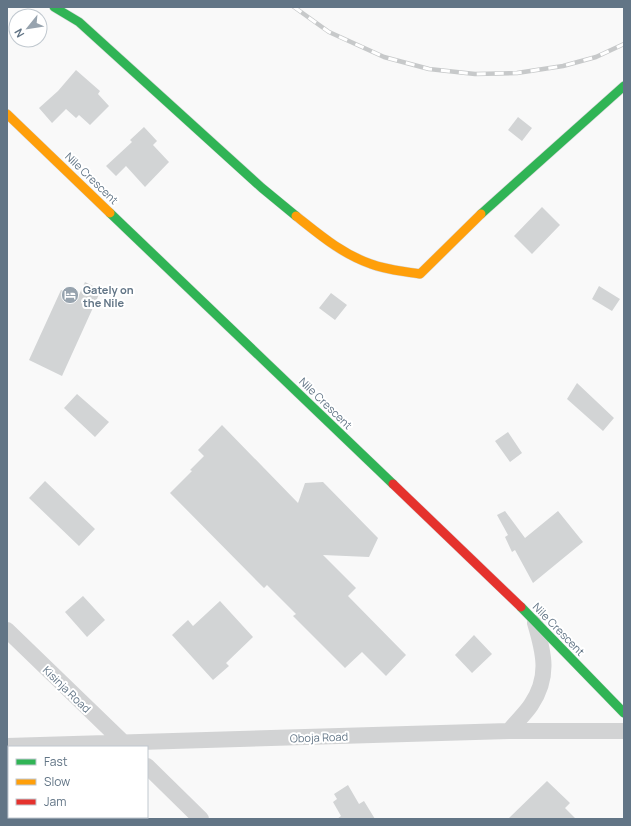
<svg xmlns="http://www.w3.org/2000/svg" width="631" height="826" font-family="Manrope,sans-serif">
<rect width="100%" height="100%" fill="#f9f9f9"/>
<path fill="#d2d4d5" d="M76,70L100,91L98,94L109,106L90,125L79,115L76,118L66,109L52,123L39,108L58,91Z
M518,117L532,128L522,141L508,130Z
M144,127L157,141L153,145L169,162L145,187L126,166L116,176L106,166L132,142L130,140Z
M542,207L560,225L532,254L514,236Z
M85,282L101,290L62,376L29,360L61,290L78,297Z
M599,286L620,299L612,311L592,299Z
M331,293L347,305L335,320L319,308Z
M577,383L614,418L603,431L567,399Z
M77,394L109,422L95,437L64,408Z
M222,425L298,503L305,483L323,482L378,538L369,557L323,555L356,588L348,596L406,655L386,676L362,652L345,668L293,616L296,614L267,585L264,588L170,493L192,471L190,470L204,456L198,450Z
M508,432L522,453L510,462L495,441Z
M45,481L95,529L79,546L29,498Z
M505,511L525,538L558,511L583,542L533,583L515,550L512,552L505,537L508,535L497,515Z
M83,596L105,620L87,637L65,612Z
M220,601L253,637L226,663L229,666L213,680L172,635L188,620L193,626Z
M474,635L492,654L472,673L455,655Z
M547,781L570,803L565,808L576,819H508Z
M348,785L359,804L364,801L375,819H337L341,816L333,802L337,799L334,794Z"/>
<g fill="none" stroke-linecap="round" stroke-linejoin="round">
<defs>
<path id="fast" d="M54,7L79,22L262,188L296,216
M110,213L393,484
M481,214L624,86
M521,607L624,713"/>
<path id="slow" d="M7,114L110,213
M296,216C320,235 342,254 371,264C386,270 404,271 420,274L481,214"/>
<path id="jam" d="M393,484L521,607"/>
</defs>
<use href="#fast" stroke="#d6d7d8" stroke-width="10"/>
<use href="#slow" stroke="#d6d7d8" stroke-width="10"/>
<use href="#jam" stroke="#d6d7d8" stroke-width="10"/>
<path stroke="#d2d3d4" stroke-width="16" d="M7,630L127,746
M509,731C516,722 525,714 531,705C550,677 544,653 535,623
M7,746L509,731H624
M147,766L201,819"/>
<use href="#fast" stroke="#30b455" stroke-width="9"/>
<use href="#slow" stroke="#ff9f0a" stroke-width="9"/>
<use href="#jam" stroke="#e5322d" stroke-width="9"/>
<defs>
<path id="rail" d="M294,7L329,32L384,57L429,69L475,74L517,73L563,66L596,57L624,44"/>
</defs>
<use href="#rail" stroke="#c7c9ca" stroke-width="4.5"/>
<use href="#rail" stroke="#fff" stroke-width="3" stroke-dasharray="9" stroke-linecap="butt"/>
</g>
<defs>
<symbol id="hotel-disc" viewBox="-11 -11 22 22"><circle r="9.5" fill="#97a3ae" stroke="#fff"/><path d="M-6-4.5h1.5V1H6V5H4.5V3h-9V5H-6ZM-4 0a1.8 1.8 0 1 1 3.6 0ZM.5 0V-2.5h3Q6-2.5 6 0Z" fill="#fff"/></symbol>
</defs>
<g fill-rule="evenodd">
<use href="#hotel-disc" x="60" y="285" width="20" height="20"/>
</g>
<g text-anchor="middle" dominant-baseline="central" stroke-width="4" stroke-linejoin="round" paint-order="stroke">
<g font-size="11" fill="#627586" stroke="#fff">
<text transform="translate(92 178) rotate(44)">Nile Crescent</text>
<text transform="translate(326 403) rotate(44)">Nile Crescent</text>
<text transform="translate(559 629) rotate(46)">Nile Crescent</text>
<text transform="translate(67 689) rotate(44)">Kisinja Road</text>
<text transform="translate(319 737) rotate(-2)">Oboja Road</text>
</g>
<g font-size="11" font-weight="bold" fill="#627586" stroke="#fff" text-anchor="start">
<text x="83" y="289">Gately on<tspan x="83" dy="13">the Nile</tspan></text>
</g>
</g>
<rect width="631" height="826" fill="none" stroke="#627586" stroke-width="16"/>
<rect x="8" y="746" width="140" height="72" fill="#ffffff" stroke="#c0c8cf"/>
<rect x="16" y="759" width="20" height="6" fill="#30b455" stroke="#c0c8cf"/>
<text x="44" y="766" font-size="12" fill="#627586">Fast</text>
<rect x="16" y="779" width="20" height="6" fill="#ff9f0a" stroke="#c0c8cf"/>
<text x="44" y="786" font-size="12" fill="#627586">Slow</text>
<rect x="16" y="799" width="20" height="6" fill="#e5322d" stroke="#c0c8cf"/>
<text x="44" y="806" font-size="12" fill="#627586">Jam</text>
<g transform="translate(28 28) rotate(240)"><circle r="19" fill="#ffffff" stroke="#c0c8cf"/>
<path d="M0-3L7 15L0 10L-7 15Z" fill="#97a3ae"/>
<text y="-6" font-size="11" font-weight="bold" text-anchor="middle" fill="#627586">N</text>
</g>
</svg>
